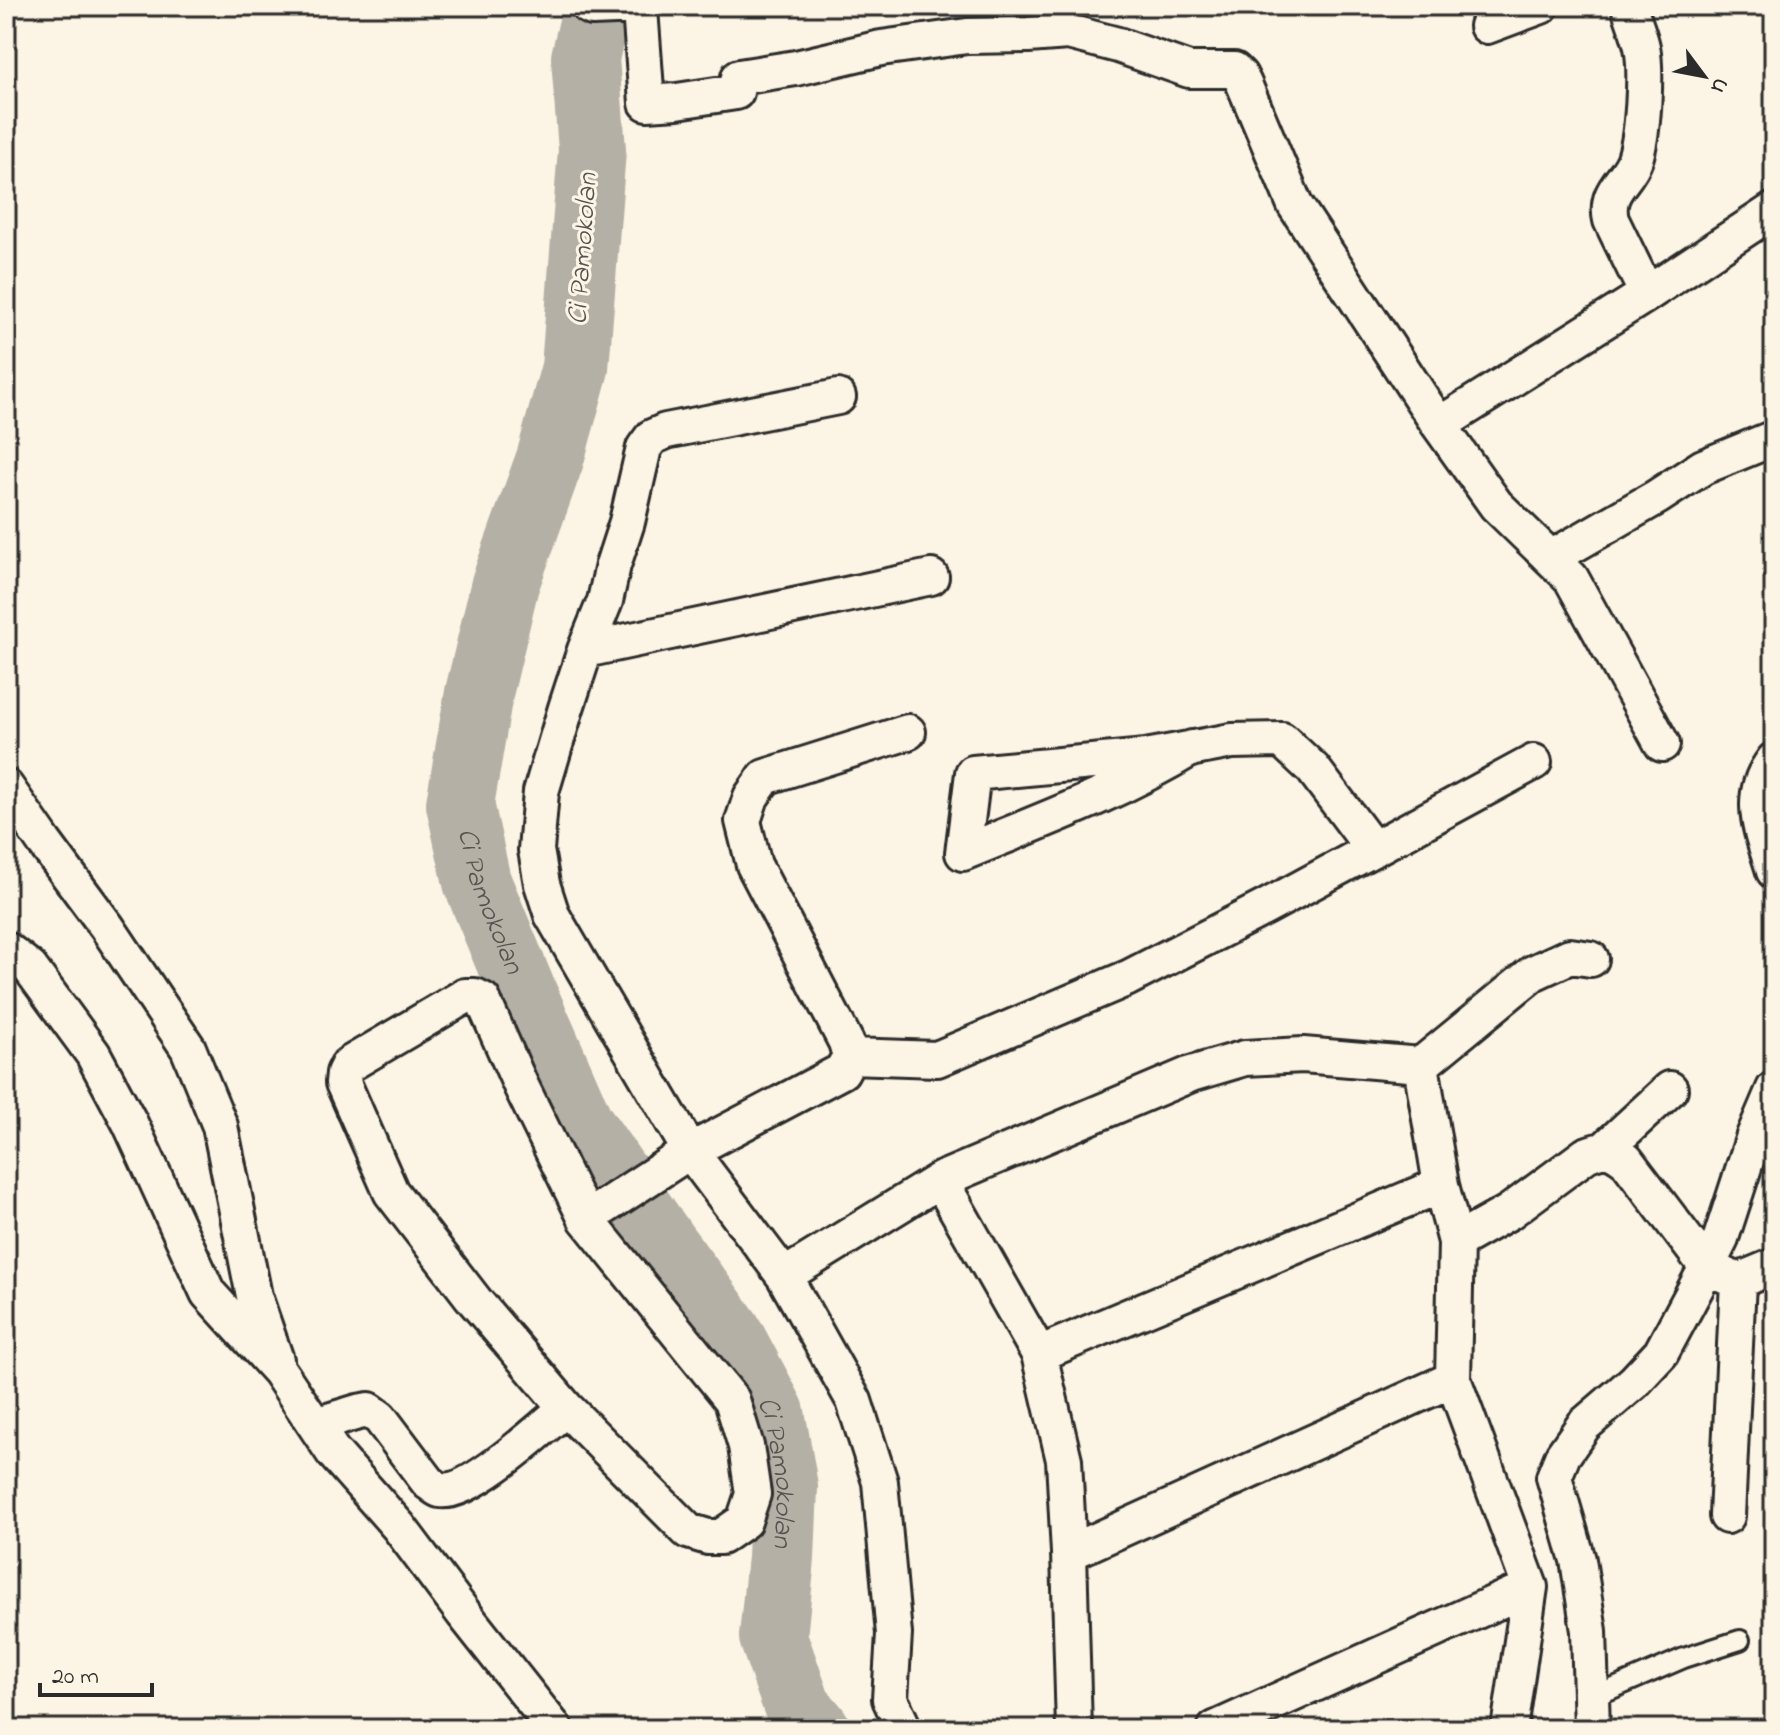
<svg xmlns="http://www.w3.org/2000/svg" width="1780" height="1735" font-family="'Indie Flower',sans-serif">
<rect width="100%" height="100%" fill="#fcf5e5"/>
<filter id="ink" filterUnits="userSpaceOnUse"><feTurbulence type="fractalNoise" baseFrequency=".0125" numOctaves="2"/><feDisplacementMap in="SourceGraphic" scale="16" xChannelSelector="R" yChannelSelector="G"/><feConvolveMatrix kernelMatrix="1 2 1 2 8 2 1 2 1" color-interpolation-filters="sRGB"/></filter>
<g filter="url(#ink)">
<g fill="none" stroke-linecap="round" stroke-linejoin="round">
<path stroke="#b4b0a5" stroke-width="68" id="s1" d="M597,6L585,58L592,150L575,368L550,459L505,584L479,693L460,804L477,882L522,991L580,1124L665,1247L728,1332L771,1413L784,1487L781,1558L773,1637L798,1708L816,1729"/>
<defs>
<path id="service" d="M1591,1698L1684,1658L1740,1640"/>
<path id="minor" d="M588,6L592,8L638,6L640,9L647,103L677,101L736,92L739,77L796,68L881,48L967,36L1028,35L1068,32L1118,45L1189,70H1234L1240,76L1244,84L1295,205L1439,425L1496,505L1571,578L1662,744
M1629,6C1633,20 1639,33 1642,47C1647,72 1643,135 1635,159C1627,182 1604,190 1611,220L1647,294
M1487,26L1541,6
M838,397L666,431L652,437L644,448L627,522L613,565L605,601L585,650L566,708L541,792L536,850L542,884L552,915L690,1151L784,1276L854,1401L880,1482L894,1634L890,1699L904,1729
M1439,425L1647,294L1774,210
M1551,558L1657,497L1703,467L1774,438
M585,650L931,577
M1192,748C1120,792 1041,821 963,853L973,773L1146,757L1232,741L1282,740L1313,769L1373,849
M1774,760C1745,797 1762,831 1774,871
M6,787L44,842L107,927L188,1048L220,1126L254,1296L276,1360
M6,949L30,968L93,1054L130,1123L208,1293L279,1371L333,1452L399,1527L464,1614L555,1729
M465,996H475L483,1000L521,1086L586,1219L732,1400L746,1446L753,1494L744,1521L721,1537H708L688,1531L566,1408L475,1301L391,1192L343,1083L344,1073L348,1065Z
M850,1056L937,1059L1128,978L1266,907L1534,762
M1421,1065L1441,1185L1456,1242L1453,1379L1530,1587L1509,1729
M1604,1150L1670,1089
M940,1180L1039,1354L1064,1460L1069,1553L1074,1729
M586,1219L690,1151L842,1071L850,1056L846,1042L754,865L743,821L751,797L765,777L908,732
M1456,1242L1509,1212L1586,1155C1605,1147 1610,1148 1626,1160L1707,1267L1738,1281L1774,1266
M784,1276L940,1180L1191,1074L1245,1058L1303,1055L1421,1065L1533,973L1570,956L1591,959
M1039,1354L1441,1185
M315,1425L358,1412L369,1410L380,1418L429,1483C433,1485 436,1489 440,1490C469,1496 543,1427 566,1408
M1727,1516L1738,1281
M1069,1553L1453,1379
M1215,1729L1530,1587
M1592,1729L1589,1631L1578,1560L1554,1477L1563,1455L1584,1425L1634,1382L1661,1353L1707,1267L1720,1241L1754,1136L1774,1089"/>
</defs>
<use href="#service" stroke="#2b2b2b" stroke-width="24"/>
<use href="#minor" stroke="#2b2b2b" stroke-width="40"/>
<use href="#service" stroke="#fcf5e5" stroke-width="18"/>
<use href="#minor" stroke="#fcf5e5" stroke-width="34"/>
</g>
</g>
<g text-anchor="middle" dominant-baseline="central" stroke-width="6" stroke-linejoin="round" paint-order="stroke">
<g font-size="28" font-style="italic" fill="#545350" stroke="#fcf5e5">
<text transform="translate(584 249) rotate(-86)">Ci Pamokolan</text>
<text stroke="none"><textPath href="#s1" startOffset="918">Ci Pamokolan</textPath></text>
<text stroke="none"><textPath href="#s1" startOffset="1566">Ci Pamokolan</textPath></text>
</g>
</g>
<rect width="1780" height="1735" fill="none" stroke="#fcf5e5" stroke-width="32"/>
<rect x="16" y="16" width="1748" height="1703" fill="none" stroke="#2b2b2b" stroke-width="3" filter="url(#ink)"/>
<g transform="translate(1704 76) rotate(122)" stroke="#fcf5e5" stroke-width="6" paint-order="stroke">
<path d="M0-6L14 30L0 20L-14 30Z" fill="#2b2b2b"/>
<text y="-12" font-size="22" font-weight="bold" text-anchor="middle" fill="#2b2b2b">U</text>
</g>
<path d="M40 1683v12h112v-12" fill="none" stroke="#2b2b2b" stroke-width="4"/>
<text x="52" y="1683" font-size="24" fill="#2b2b2b" stroke="#fcf5e5" stroke-width="6" paint-order="stroke">20 m</text>
</svg>
